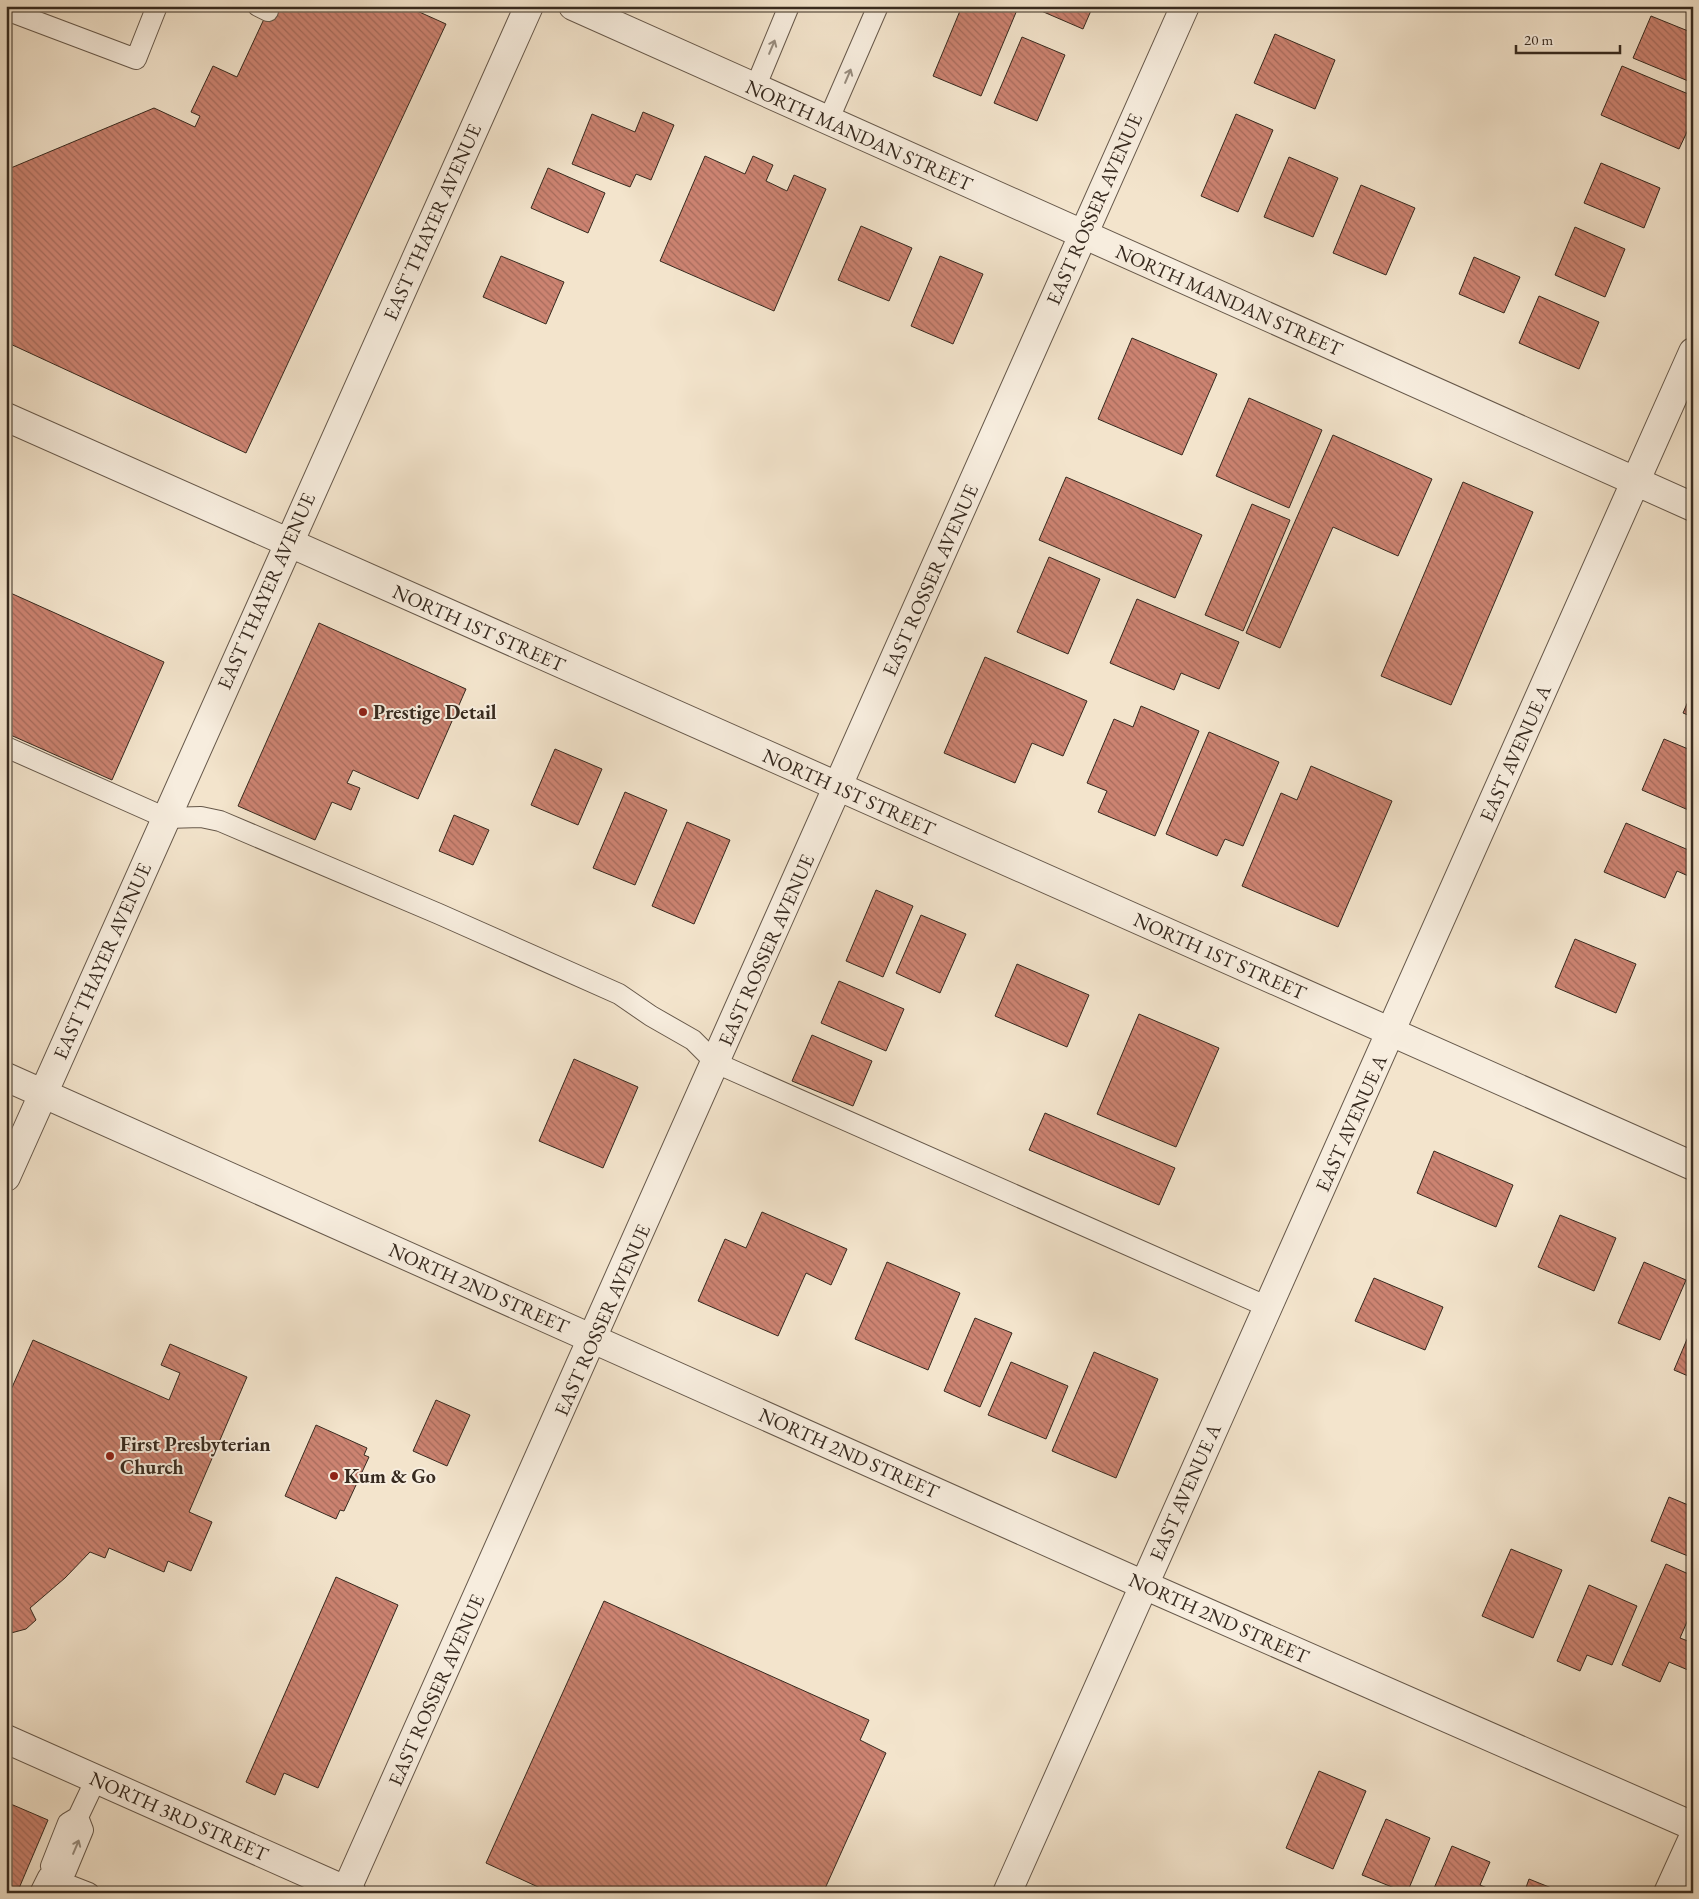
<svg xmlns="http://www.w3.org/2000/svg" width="1699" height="1899" font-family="'EB Garamond',serif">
<defs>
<pattern id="building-back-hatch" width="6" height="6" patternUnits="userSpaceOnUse" patternTransform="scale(1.25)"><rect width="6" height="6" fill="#cc8371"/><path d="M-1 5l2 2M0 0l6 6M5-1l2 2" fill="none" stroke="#a66b5c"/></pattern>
</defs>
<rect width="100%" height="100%" fill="#f3e4cc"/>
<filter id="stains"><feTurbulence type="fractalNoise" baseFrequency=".004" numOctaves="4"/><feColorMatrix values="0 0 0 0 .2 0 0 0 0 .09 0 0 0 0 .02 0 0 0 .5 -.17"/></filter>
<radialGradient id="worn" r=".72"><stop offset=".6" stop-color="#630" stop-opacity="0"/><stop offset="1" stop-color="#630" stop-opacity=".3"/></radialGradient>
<path fill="url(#building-back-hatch)" stroke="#372a1f" d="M270,6H406L446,24L246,453L6,342V170L154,108L195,127L200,116L191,112L213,66L237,77Z
M962,6H1007L1017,10L981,96L933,76Z
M1041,6H1093L1083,29L1039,10Z
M1651,16L1693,33V83L1633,58Z
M1275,34L1335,60L1315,109L1254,83Z
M1022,37L1065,55L1037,121L994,103Z
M1622,66L1693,96V119L1679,149L1601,115Z
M643,112L674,125L651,180L636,174L630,187L572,164L592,114L635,132Z
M1236,114L1273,130L1238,212L1201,196Z
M705,156L745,174L753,156L773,165L766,181L787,191L794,175L826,189L774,311L660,261Z
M1289,157L1338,178L1313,237L1264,217Z
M1601,163L1660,188L1644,228L1584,203Z
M548,168L605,193L588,233L531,208Z
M1361,185L1415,208L1386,275L1333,253Z
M861,226L912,248L889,301L838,280Z
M1575,227L1625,249L1605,297L1555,275Z
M501,256L564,282L546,324L483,297Z
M940,256L983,274L953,344L911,326Z
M1474,257L1520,277L1504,313L1459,294Z
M1539,296L1599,322L1579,369L1519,343Z
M1132,338L1217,374L1182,455L1098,419Z
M1249,398L1322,430L1289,508L1216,476Z
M1333,435L1432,479L1398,556L1333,527L1280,648L1246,633Z
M1066,477L1202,535L1175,598L1039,540Z
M1463,482L1533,512L1451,705L1381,676Z
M1252,504L1290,520L1243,631L1205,615Z
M1049,557L1100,579L1068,654L1017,632Z
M6,591L164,662L112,780L6,733Z
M1137,599L1239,642L1219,689L1181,673L1174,690L1110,663Z
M319,623L466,689L418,799L353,770L347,783L360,788L351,810L332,802L315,840L238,806Z
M985,657L1087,701L1063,756L1032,743L1015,783L944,753Z
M1693,690V717L1683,713Z
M1141,706L1199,731L1155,836L1098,812L1107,791L1087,783L1114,719L1133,727Z
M1209,732L1279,762L1243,846L1225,839L1217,856L1166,834Z
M1664,739L1693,751V812L1642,790Z
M555,749L602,769L578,825L531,805Z
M1311,766L1392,801L1338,927L1242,886L1281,793L1297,800Z
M625,792L667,810L635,885L593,868Z
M454,815L489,830L473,865L439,851Z
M687,822L730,840L694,924L652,906Z
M1626,823L1693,852V878L1677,871L1665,898L1604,872Z
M876,890L913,906L883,977L846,961Z
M921,915L966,934L940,993L896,973Z
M1575,939L1636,964L1616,1013L1555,987Z
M1017,964L1089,995L1067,1047L995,1016Z
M839,981L904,1009L886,1051L821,1023Z
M1139,1014L1219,1048L1176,1147L1097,1114Z
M812,1035L872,1061L853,1106L792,1081Z
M574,1059L638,1087L603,1168L539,1141Z
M1045,1113L1175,1168L1159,1205L1029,1150Z
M1434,1151L1513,1185L1496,1227L1417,1193Z
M762,1212L847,1249L831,1285L806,1273L778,1336L698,1301L725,1239L746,1248Z
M1560,1215L1616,1238L1594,1291L1538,1267Z
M887,1262L960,1293L928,1370L855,1339Z
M1644,1262L1686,1280L1660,1340L1618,1323Z
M1374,1278L1443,1307L1425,1350L1355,1321Z
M975,1318L1012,1333L980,1407L944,1391Z
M1693,1325V1378L1674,1370Z
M33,1340L169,1400L180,1373L161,1365L170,1344L247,1377L189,1512L212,1522L191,1571L168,1561L164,1572L109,1548L105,1558L90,1552L65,1578L30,1608L36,1620L26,1629L11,1633L6,1632V1401Z
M1094,1352L1158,1379L1116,1478L1052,1451Z
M1011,1362L1068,1386L1046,1439L988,1415Z
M436,1400L470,1415L447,1466L413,1451Z
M316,1425L367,1448L364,1455L369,1457L344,1511L340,1510L336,1519L285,1496Z
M1669,1497L1693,1507V1558L1651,1541Z
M1511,1549L1562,1570L1533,1638L1482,1616Z
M1666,1564L1693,1576V1608L1680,1638L1693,1643V1660L1688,1670L1669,1662L1660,1682L1622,1665Z
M336,1577L398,1605L318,1788L284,1773L275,1795L246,1782Z
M1589,1585L1637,1606L1612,1665L1587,1655L1580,1671L1557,1661Z
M604,1601L869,1720L860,1740L886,1753L823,1893H551L486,1863Z
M1319,1771L1366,1791L1333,1869L1286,1848Z
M6,1802L48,1820L17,1893H6Z
M1386,1819L1430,1838L1407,1893L1362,1875Z
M1452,1846L1490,1862L1480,1885L1499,1893H1432Z
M1529,1879L1564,1893H1524Z"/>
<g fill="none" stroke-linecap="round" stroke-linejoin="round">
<defs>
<path id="service" d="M258,6L268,11
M6,10L136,59L157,6
M755,88L789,6
M828,121L878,6
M6,747L166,818L201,817L220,821L439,914L619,994L651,1016L693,1040L716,1063L1268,1307
M78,1817L83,1830L66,1871L58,1873L51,1866L68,1823L78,1817L96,1779
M48,1877L89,1893
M40,1893L48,1877L58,1873"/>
<path id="minor" d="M573,6L1693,507
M6,417L1693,1166
M6,1077L1144,1585L1693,1826
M6,1177L529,6
M1007,1893L1693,352
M1668,1893L1693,1838"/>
<path id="tertiary" d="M6,1739L352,1893
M345,1893L1185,6"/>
</defs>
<use href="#service" stroke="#66584a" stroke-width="22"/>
<use href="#minor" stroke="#66584a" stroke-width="30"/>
<use href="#tertiary" stroke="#66584a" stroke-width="30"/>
<use href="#service" stroke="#f7edde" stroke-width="20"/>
<use href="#minor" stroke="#f7edde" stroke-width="28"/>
<use href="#tertiary" stroke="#f7edde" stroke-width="28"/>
</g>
<defs><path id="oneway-shaft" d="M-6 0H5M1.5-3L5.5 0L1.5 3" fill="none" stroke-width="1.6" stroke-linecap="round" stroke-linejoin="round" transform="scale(1.25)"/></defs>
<g stroke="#978c7e">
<use href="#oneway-shaft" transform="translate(772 47) rotate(-67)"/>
<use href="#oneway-shaft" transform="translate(848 76) rotate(-67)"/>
<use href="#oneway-shaft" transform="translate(76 1847) rotate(-67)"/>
</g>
<g fill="#8f2418" stroke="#f7edde" stroke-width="2">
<circle cx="363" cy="712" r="5"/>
<circle cx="110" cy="1456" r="5"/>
<circle cx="334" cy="1476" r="5"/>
</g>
<g text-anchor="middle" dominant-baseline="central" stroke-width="4" stroke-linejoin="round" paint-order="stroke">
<g font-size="20" fill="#372a1f" stroke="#f7edde">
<text transform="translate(859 135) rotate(24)">NORTH MANDAN STREET</text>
<text transform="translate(1094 209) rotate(-66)">EAST ROSSER AVENUE</text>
<text transform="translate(432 222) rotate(-66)">EAST THAYER AVENUE</text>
<text transform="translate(1229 300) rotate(24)">NORTH MANDAN STREET</text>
<text transform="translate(930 580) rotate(-66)">EAST ROSSER AVENUE</text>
<text transform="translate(266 591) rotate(-66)">EAST THAYER AVENUE</text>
<text transform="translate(479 628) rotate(24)">NORTH 1ST STREET</text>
<text transform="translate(1515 753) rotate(-66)">EAST AVENUE A</text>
<text transform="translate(849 792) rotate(24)">NORTH 1ST STREET</text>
<text transform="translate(766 950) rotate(-66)">EAST ROSSER AVENUE</text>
<text transform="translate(1220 956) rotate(24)">NORTH 1ST STREET</text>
<text transform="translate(102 961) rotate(-66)">EAST THAYER AVENUE</text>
<text transform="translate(1351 1123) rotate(-66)">EAST AVENUE A</text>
<text transform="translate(479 1288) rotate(24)">NORTH 2ND STREET</text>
<text transform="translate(602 1320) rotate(-66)">EAST ROSSER AVENUE</text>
<text transform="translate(849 1453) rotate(24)">NORTH 2ND STREET</text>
<text transform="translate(1185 1492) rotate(-66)">EAST AVENUE A</text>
<text transform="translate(1219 1618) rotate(24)">NORTH 2ND STREET</text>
<text transform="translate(436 1690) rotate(-66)">EAST ROSSER AVENUE</text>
<text transform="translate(179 1816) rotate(24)">NORTH 3RD STREET</text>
</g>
<g font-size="20" font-weight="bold" fill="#372a1f" stroke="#f7edde" text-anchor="start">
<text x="373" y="712">Prestige Detail</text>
<text x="120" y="1444">First Presbyterian<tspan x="120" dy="23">Church</tspan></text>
<text x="344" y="1476">Kum &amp; Go</text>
</g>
</g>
<rect width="1699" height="1899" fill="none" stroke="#f3e4cc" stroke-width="25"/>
<rect x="8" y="8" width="1684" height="1884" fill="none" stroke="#372a1f" stroke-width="2.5"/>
<rect x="12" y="12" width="1674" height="1874" fill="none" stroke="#372a1f"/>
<path d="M1516 45v8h104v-8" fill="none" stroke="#372a1f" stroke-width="2.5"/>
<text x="1524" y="45" font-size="15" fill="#372a1f" stroke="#f7edde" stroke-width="4" paint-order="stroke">20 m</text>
<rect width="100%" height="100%" filter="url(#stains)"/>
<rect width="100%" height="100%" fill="url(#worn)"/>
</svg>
